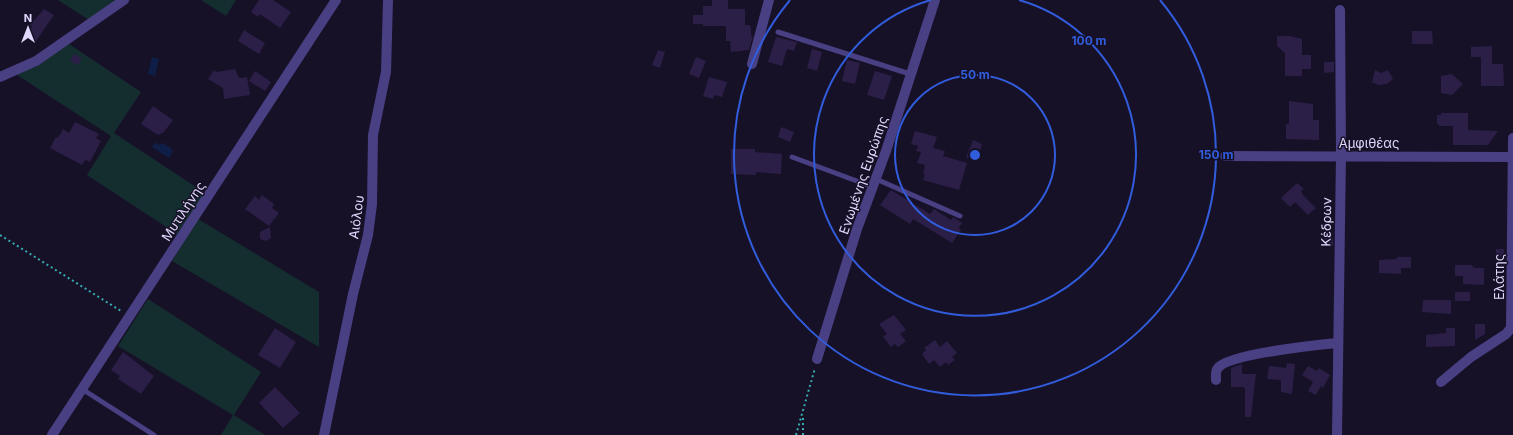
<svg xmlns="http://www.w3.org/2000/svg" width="1513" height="435" font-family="Inter,sans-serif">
<rect width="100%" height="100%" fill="#171127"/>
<path fill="#142e30" d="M58,0H115L89,20Z
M201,0H236L226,16Z
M69,44L141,92L114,133L205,193L177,234L87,175L111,136L17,75Z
M198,219L319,292V347L172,261Z
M148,299L261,372L234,415L265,435H221L233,415L118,346Z"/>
<path fill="#0f1e47" d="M152,57L159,59L155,76L148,74Z
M155,142L158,145L163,143L171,148L173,152L169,158L152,147Z"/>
<path fill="#2b1e47" d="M259,0H273L291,12L280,28L260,14L258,17L251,12Z
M712,0H728V9H745V25H749L751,27V36H753L749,50L731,52L730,41H726V26H703V24H693V15H703V6H712Z
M44,9L54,15L36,41L26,35L32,26L30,25Z
M244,30L265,43L259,54L238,41Z
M1412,31H1432L1433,44H1412Z
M1277,36H1290L1302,39V55H1311V69H1302V76H1285V53L1277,46Z
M776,37L797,42L794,51L787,49L782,66L768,62Z
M1492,46V64H1503L1504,86H1481V57H1471V47Z
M812,49L822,52L817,71L807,68Z
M658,50L665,52L660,68L652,65Z
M74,54L82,58L78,65L70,61Z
M696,57L706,61L699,78L689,74Z
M847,60L860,63L855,84L842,81Z
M1324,62H1334V72L1324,73Z
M235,69L239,78L247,77L250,95L224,99L223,88L208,79L214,70L216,72Z
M1375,70L1381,73L1388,70L1393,79L1387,84L1378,85L1372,82Z
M255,71L271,82L265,91L249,81Z
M875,71L892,76L884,100L867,95Z
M1452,74L1463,84L1452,95L1441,93V76Z
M709,77L727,82L722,97L714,95L713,99L703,96Z
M1289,101L1313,104V120H1319V140L1286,139V124H1289Z
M153,106L173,120L164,132L158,135L141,124Z
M1441,113H1468V130L1498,131L1488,145H1453V126H1439V124H1437V115H1441Z
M75,122L99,134L96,138L101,141L90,162L85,160L82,165L50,148L56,137L58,138L63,129L69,133Z
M781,127L794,132L790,142L778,137Z
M915,131L937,137L933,148L945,151L943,156L967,163L959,190L923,180L925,174H923L925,165L917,163L921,152L916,151L918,146L911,144Z
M973,140L982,144L976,161L966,157Z
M731,149H755V152L782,154L781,174L756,172V175L731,174Z
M1297,183L1304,189L1301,191L1303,195L1316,208L1308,215L1295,202L1290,207L1281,198Z
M891,190L930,214L934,209L951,220L953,217L962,223L959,228L961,230L952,243L913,219L910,224L880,205Z
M262,195L274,204L272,208L279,213L269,226L245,209L255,196L259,200Z
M270,227L271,238L266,241L260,239V232Z
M1324,238H1333V246H1324Z
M1496,249H1504V257H1496Z
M1397,257H1411V268H1401V274L1379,273V260L1397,259Z
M1455,265H1471L1475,268H1484V285L1463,284V276H1455Z
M1455,292H1470V301H1455Z
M1423,300H1451V314L1422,312Z
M894,315L906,330L900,334L906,341L898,347L895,344L891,347L883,337L887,334L879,324Z
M1475,324H1485V334L1475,340Z
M275,328L296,342L280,368L258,355Z
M1446,328H1455V346L1426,347V335L1446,333Z
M935,340L940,347L947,341L957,353L952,357L955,360L948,365L946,362L940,367L934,360L929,364L922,354L926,350L924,348Z
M123,352L154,376L141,394L118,379L120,376L111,370Z
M1287,363L1295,364L1292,394L1281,392V380L1267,379L1269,366L1286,368Z
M1242,364V374H1256L1251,417H1245V389L1243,387H1231V368Z
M1308,366L1317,371L1319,368L1330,375L1323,388L1321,386L1316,395L1308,391L1313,382L1302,375Z
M275,387L300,413L283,428L259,403Z"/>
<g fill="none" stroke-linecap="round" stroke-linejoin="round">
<path stroke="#36acb3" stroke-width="2" stroke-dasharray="2 3" stroke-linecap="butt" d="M0,235L121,311
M796,435L815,368
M803,435V417"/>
<path stroke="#493f83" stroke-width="5" d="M778,32L910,74
M792,157L873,187
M876,179L960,216
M82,389L154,435"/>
<path stroke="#493f83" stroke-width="10" d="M752,64L769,0
M0,77L36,61L124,0
M1225,156L1513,157
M817,359L857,229L886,151L935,0
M1216,380C1216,376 1215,371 1218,368C1228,354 1317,345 1337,343
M1441,382L1471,357L1506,334L1511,328L1513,138
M52,435L336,0
M324,435L353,294L368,235L372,204L373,135L386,72L388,0
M1337,435L1341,155L1340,10"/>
</g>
<g fill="none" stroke="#315cdc" stroke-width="2">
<circle cx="975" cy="155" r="80"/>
<path d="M1019 0A161 161 0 1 1 931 0"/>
<path d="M1160 0A241 241 0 1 1 790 0"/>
</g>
<g text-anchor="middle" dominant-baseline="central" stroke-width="3" stroke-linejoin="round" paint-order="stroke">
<g font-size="13" fill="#e1d9fd" stroke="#171127">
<text x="1369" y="143">Αμφιθέας</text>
<text transform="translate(863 175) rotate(-71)">Ενωμένης Ευρώπης</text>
<text transform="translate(183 211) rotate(-57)">Μυτιλήνης</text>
<text transform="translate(356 217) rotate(-82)">Αιόλου</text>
<text transform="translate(1326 222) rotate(-89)">Κέδρων</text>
<text transform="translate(1499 277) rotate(-90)">Ελάτης</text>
</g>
</g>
<circle cx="975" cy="155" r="6" fill="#315cdc" stroke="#171127" stroke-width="2"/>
<g font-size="12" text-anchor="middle" font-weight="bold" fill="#315cdc" stroke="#171127" stroke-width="3" stroke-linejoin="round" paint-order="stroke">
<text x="1089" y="45">100 m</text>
<text x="975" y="79">50 m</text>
<text x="1216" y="159">150 m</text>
</g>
<g transform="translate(28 28)" stroke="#171127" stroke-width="3" paint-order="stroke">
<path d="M0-3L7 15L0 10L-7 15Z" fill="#e1d9fd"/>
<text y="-6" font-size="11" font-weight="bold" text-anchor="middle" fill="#e1d9fd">N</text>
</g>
</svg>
